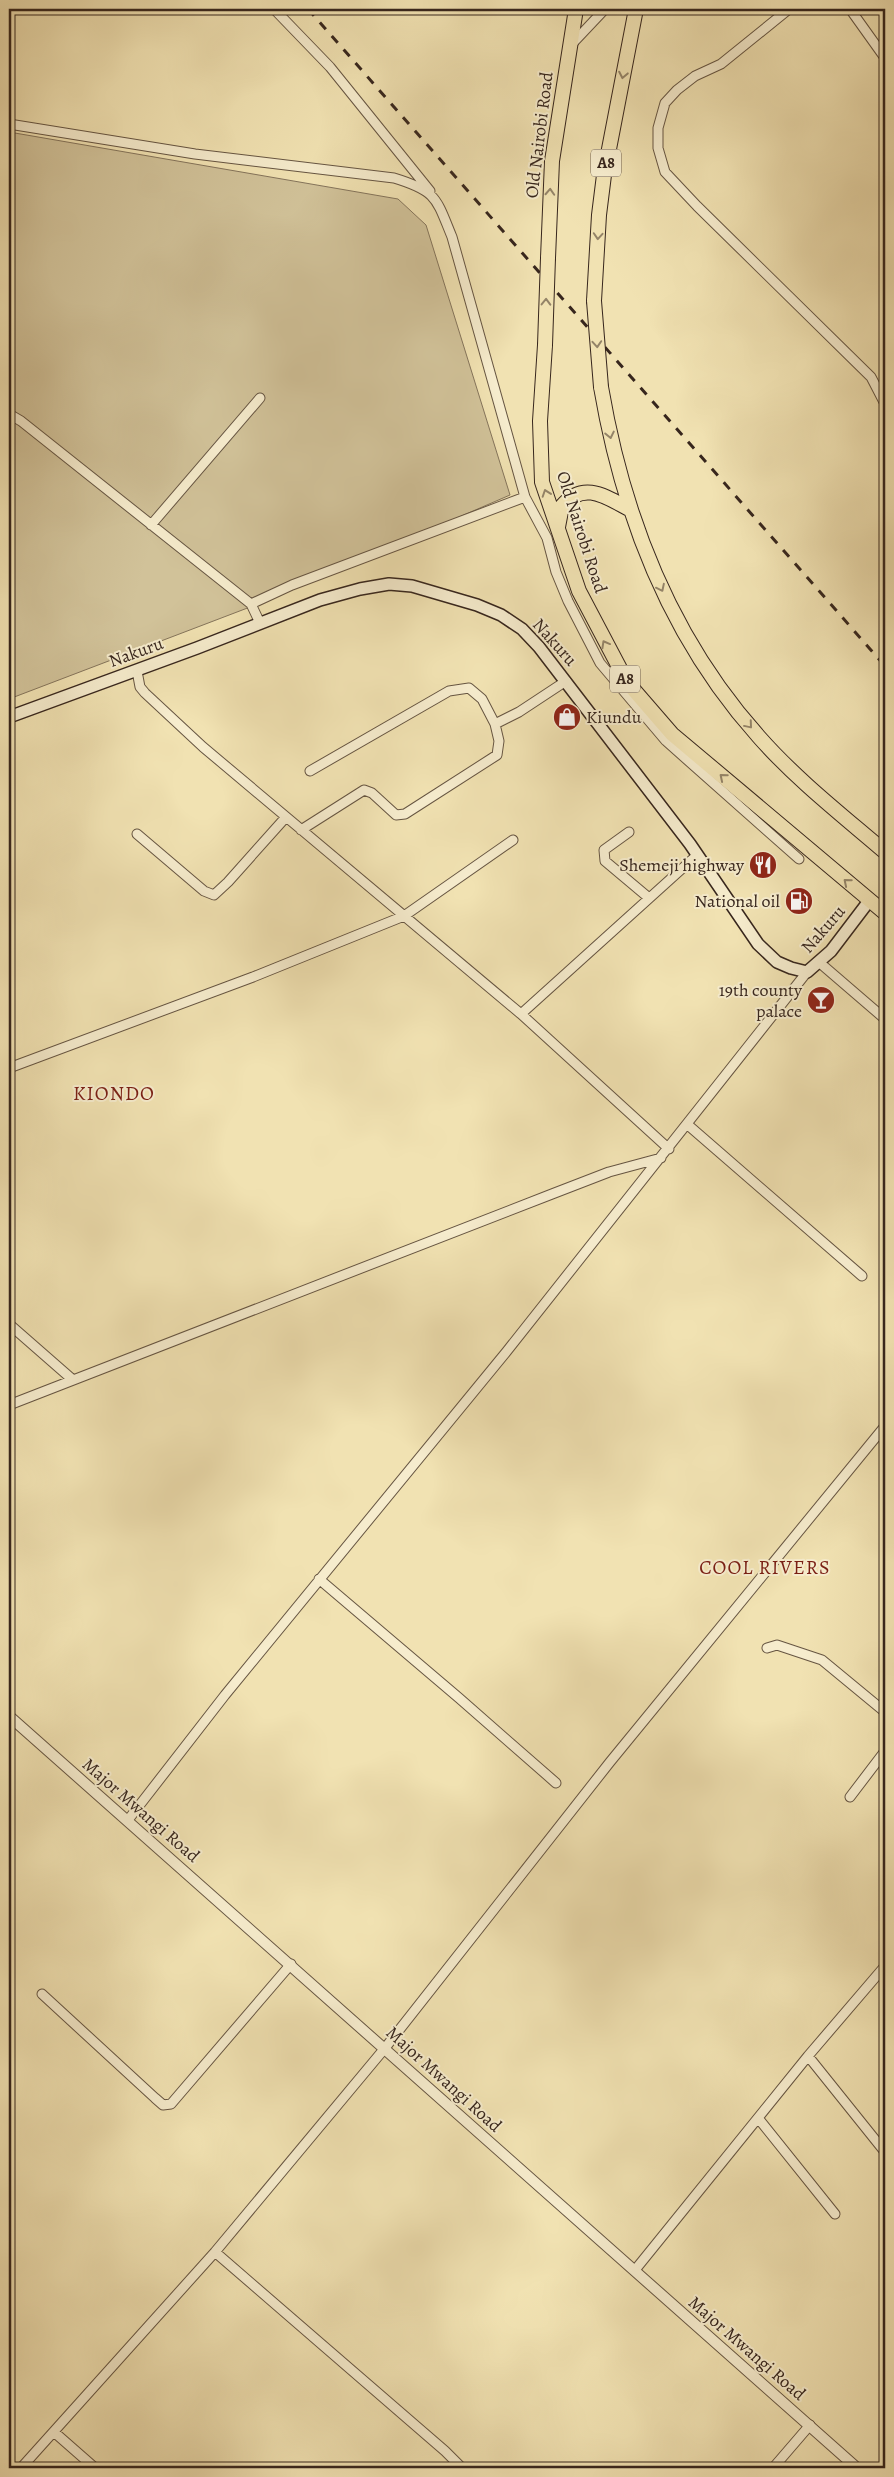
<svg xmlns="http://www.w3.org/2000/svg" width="894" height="2477" font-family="Alegreya,serif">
<rect width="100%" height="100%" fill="#f1e2b2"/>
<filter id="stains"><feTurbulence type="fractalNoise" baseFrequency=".004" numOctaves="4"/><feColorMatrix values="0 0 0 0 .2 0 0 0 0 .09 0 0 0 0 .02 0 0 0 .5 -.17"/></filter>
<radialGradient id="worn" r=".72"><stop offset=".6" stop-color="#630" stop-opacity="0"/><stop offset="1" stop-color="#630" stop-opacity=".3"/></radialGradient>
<path fill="#d1c299" stroke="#84745b" d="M9,132L398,199L426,225L510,495L258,604L9,699Z"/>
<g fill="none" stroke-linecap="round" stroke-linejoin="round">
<defs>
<path id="minor" d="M274,9L330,67L430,191
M789,9L721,64L695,76L677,90L665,103L658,128V148L665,172L697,206L871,377L885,404
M850,9L885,58
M571,45L605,9
M9,124L195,154L394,178C437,191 436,198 452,237L525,497L292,585L251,604L260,623
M9,414L21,421L251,604
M525,497L547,538L556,572L568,601L600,663L666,741L799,859
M151,525L260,398
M137,671L140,687L145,693L203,747L521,1014L669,1149
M310,771L449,691L469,688L482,699L495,724
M301,830L364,790L372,793L396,815L405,814L497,755L499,741L495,724L519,712L566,681
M629,832L604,850L605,861L649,898
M137,834L204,891L214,895L228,882L286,817
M820,963L885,1019
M521,1014L696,856
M9,1068L253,977L404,916L513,840
M688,1125L862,1276
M9,1324L73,1380
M9,1405L552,1194L609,1172L661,1158
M319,1579L459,1698L556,1783
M767,1648L777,1645L822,1660L885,1712
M850,1797L885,1751
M128,1820L225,1695L507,1351L807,972
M42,1994L155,2098L163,2105L171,2104L291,1964
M808,2056L885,2152
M758,2118L835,2214
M215,2252L445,2451L462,2468
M635,2270L808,2056L885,1966
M54,2432L95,2468
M21,2468L215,2252L385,2048L610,1762L885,1426
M773,2468L810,2425"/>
<path id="tertiary" d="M9,1716L857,2468"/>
<path id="secondary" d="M9,717L197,648L320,600L360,589L389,584L412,586L477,605L501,615L522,629L539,647L690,844L758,944L777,962L791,968L807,972L831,951L869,901"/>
<path id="trunk" d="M548,258L552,161L576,9
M594,301L599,215L604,175L636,9
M545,345L540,421L542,482L579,591L627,682L672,734L885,913
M601,387C623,516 671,639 759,737C797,780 842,815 885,852
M558,527L562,506C584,480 606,497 631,510"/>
</defs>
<use href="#minor" stroke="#665542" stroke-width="11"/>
<use href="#tertiary" stroke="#665542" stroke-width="12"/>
<use href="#secondary" stroke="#37261d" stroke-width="14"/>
<use href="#trunk" stroke="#37261d" stroke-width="16"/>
<use href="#minor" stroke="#f6eccd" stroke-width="9"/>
<use href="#tertiary" stroke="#f6eccd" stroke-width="10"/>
<use href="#secondary" stroke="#f6eccd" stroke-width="11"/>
<use href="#trunk" stroke="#f1e2b2" stroke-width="14"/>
<path stroke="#37261d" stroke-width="3" stroke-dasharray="9 9" stroke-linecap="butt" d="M308,9L885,666"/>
<defs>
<path id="trunk-bridge" d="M594,301L601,387
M545,345L548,258"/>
</defs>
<use href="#trunk-bridge" stroke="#37261d" stroke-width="16" stroke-linecap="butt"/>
<use href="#trunk-bridge" stroke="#f1e2b2" stroke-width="14"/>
</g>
<defs><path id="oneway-chevron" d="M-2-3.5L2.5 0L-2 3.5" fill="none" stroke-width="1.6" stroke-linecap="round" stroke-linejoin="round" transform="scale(1.25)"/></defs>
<g stroke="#948468">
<use href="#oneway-chevron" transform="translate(623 75) rotate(101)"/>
<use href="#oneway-chevron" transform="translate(550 192) rotate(-87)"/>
<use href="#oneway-chevron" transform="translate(598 236) rotate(94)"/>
<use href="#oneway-chevron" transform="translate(546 302) rotate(-89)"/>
<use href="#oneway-chevron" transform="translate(597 344) rotate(86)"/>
<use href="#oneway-chevron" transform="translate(610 435) rotate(78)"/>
<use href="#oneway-chevron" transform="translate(546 493) rotate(-109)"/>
<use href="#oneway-chevron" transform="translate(661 588) rotate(64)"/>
<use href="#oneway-chevron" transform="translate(605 644) rotate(-119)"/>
<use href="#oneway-chevron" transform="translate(749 725) rotate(50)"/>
<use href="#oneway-chevron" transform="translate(723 777) rotate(-140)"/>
<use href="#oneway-chevron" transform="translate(847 882) rotate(-140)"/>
</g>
<defs>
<symbol id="shop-disc" viewBox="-11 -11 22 22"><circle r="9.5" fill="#8f2418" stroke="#f6eccd"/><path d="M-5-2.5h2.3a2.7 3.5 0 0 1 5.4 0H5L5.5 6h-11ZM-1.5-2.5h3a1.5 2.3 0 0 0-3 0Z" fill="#fff"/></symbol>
<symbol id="restaurant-disc" viewBox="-11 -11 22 22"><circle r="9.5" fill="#8f2418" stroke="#f6eccd"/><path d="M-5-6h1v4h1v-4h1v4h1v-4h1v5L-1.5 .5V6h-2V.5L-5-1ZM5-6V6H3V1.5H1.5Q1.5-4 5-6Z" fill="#fff"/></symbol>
<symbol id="fuel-disc" viewBox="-11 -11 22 22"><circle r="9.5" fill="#8f2418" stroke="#f6eccd"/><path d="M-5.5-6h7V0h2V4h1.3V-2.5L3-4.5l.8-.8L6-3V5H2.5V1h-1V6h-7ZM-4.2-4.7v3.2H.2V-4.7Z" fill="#fff"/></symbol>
<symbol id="bar-disc" viewBox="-11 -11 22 22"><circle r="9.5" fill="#8f2418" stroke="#f6eccd"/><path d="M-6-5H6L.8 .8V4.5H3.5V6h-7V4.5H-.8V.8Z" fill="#fff"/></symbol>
</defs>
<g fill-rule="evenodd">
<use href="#shop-disc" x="551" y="701" width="32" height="32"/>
<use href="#restaurant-disc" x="747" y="849" width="32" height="32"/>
<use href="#fuel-disc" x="783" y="885" width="32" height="32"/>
<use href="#bar-disc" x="805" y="984" width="32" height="32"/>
</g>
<g text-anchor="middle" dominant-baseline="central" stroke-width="4" stroke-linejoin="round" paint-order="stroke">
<g fill="#f6eccd" stroke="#706152" stroke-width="1">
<rect x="591" y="149.5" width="30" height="27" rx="4"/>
<rect x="610" y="665.5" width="30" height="27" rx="4"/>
</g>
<g font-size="16" font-weight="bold" fill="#37261d">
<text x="606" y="163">A8</text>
<text x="625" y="679">A8</text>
</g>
<g font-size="18" fill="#37261d" stroke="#f6eccd">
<text transform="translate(539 135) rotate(-83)">Old Nairobi Road</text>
<text transform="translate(582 532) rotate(72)">Old Nairobi Road</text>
<text transform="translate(555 642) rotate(48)">Nakuru</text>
<text transform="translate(136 652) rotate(-20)">Nakuru</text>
<text transform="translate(823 929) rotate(-49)">Nakuru</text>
<text transform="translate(141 1810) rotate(41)">Major Mwangi Road</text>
<text transform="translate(444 2079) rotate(42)">Major Mwangi Road</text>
<text transform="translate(747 2348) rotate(41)">Major Mwangi Road</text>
</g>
<g font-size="18" fill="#37261d" stroke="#f6eccd" text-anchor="end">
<text x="586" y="717" text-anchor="start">Kiundu</text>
<text x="744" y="865">Shemeji highway</text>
<text x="780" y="901">National oil</text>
<text x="802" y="990">19th county<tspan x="802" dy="21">palace</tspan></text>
</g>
<g font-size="20" letter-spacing="1" fill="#7a1f14" stroke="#f6eccd">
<text x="114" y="1093">KIONDO</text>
<text x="765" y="1567">COOL RIVERS</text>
</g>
</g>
<rect width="894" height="2477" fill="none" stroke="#f1e2b2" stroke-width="30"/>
<rect x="10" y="10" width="874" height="2457" fill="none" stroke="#37261d" stroke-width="2.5"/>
<rect x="15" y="15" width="864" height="2447" fill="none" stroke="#37261d"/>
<rect width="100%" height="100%" filter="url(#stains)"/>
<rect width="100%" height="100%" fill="url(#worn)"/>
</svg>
